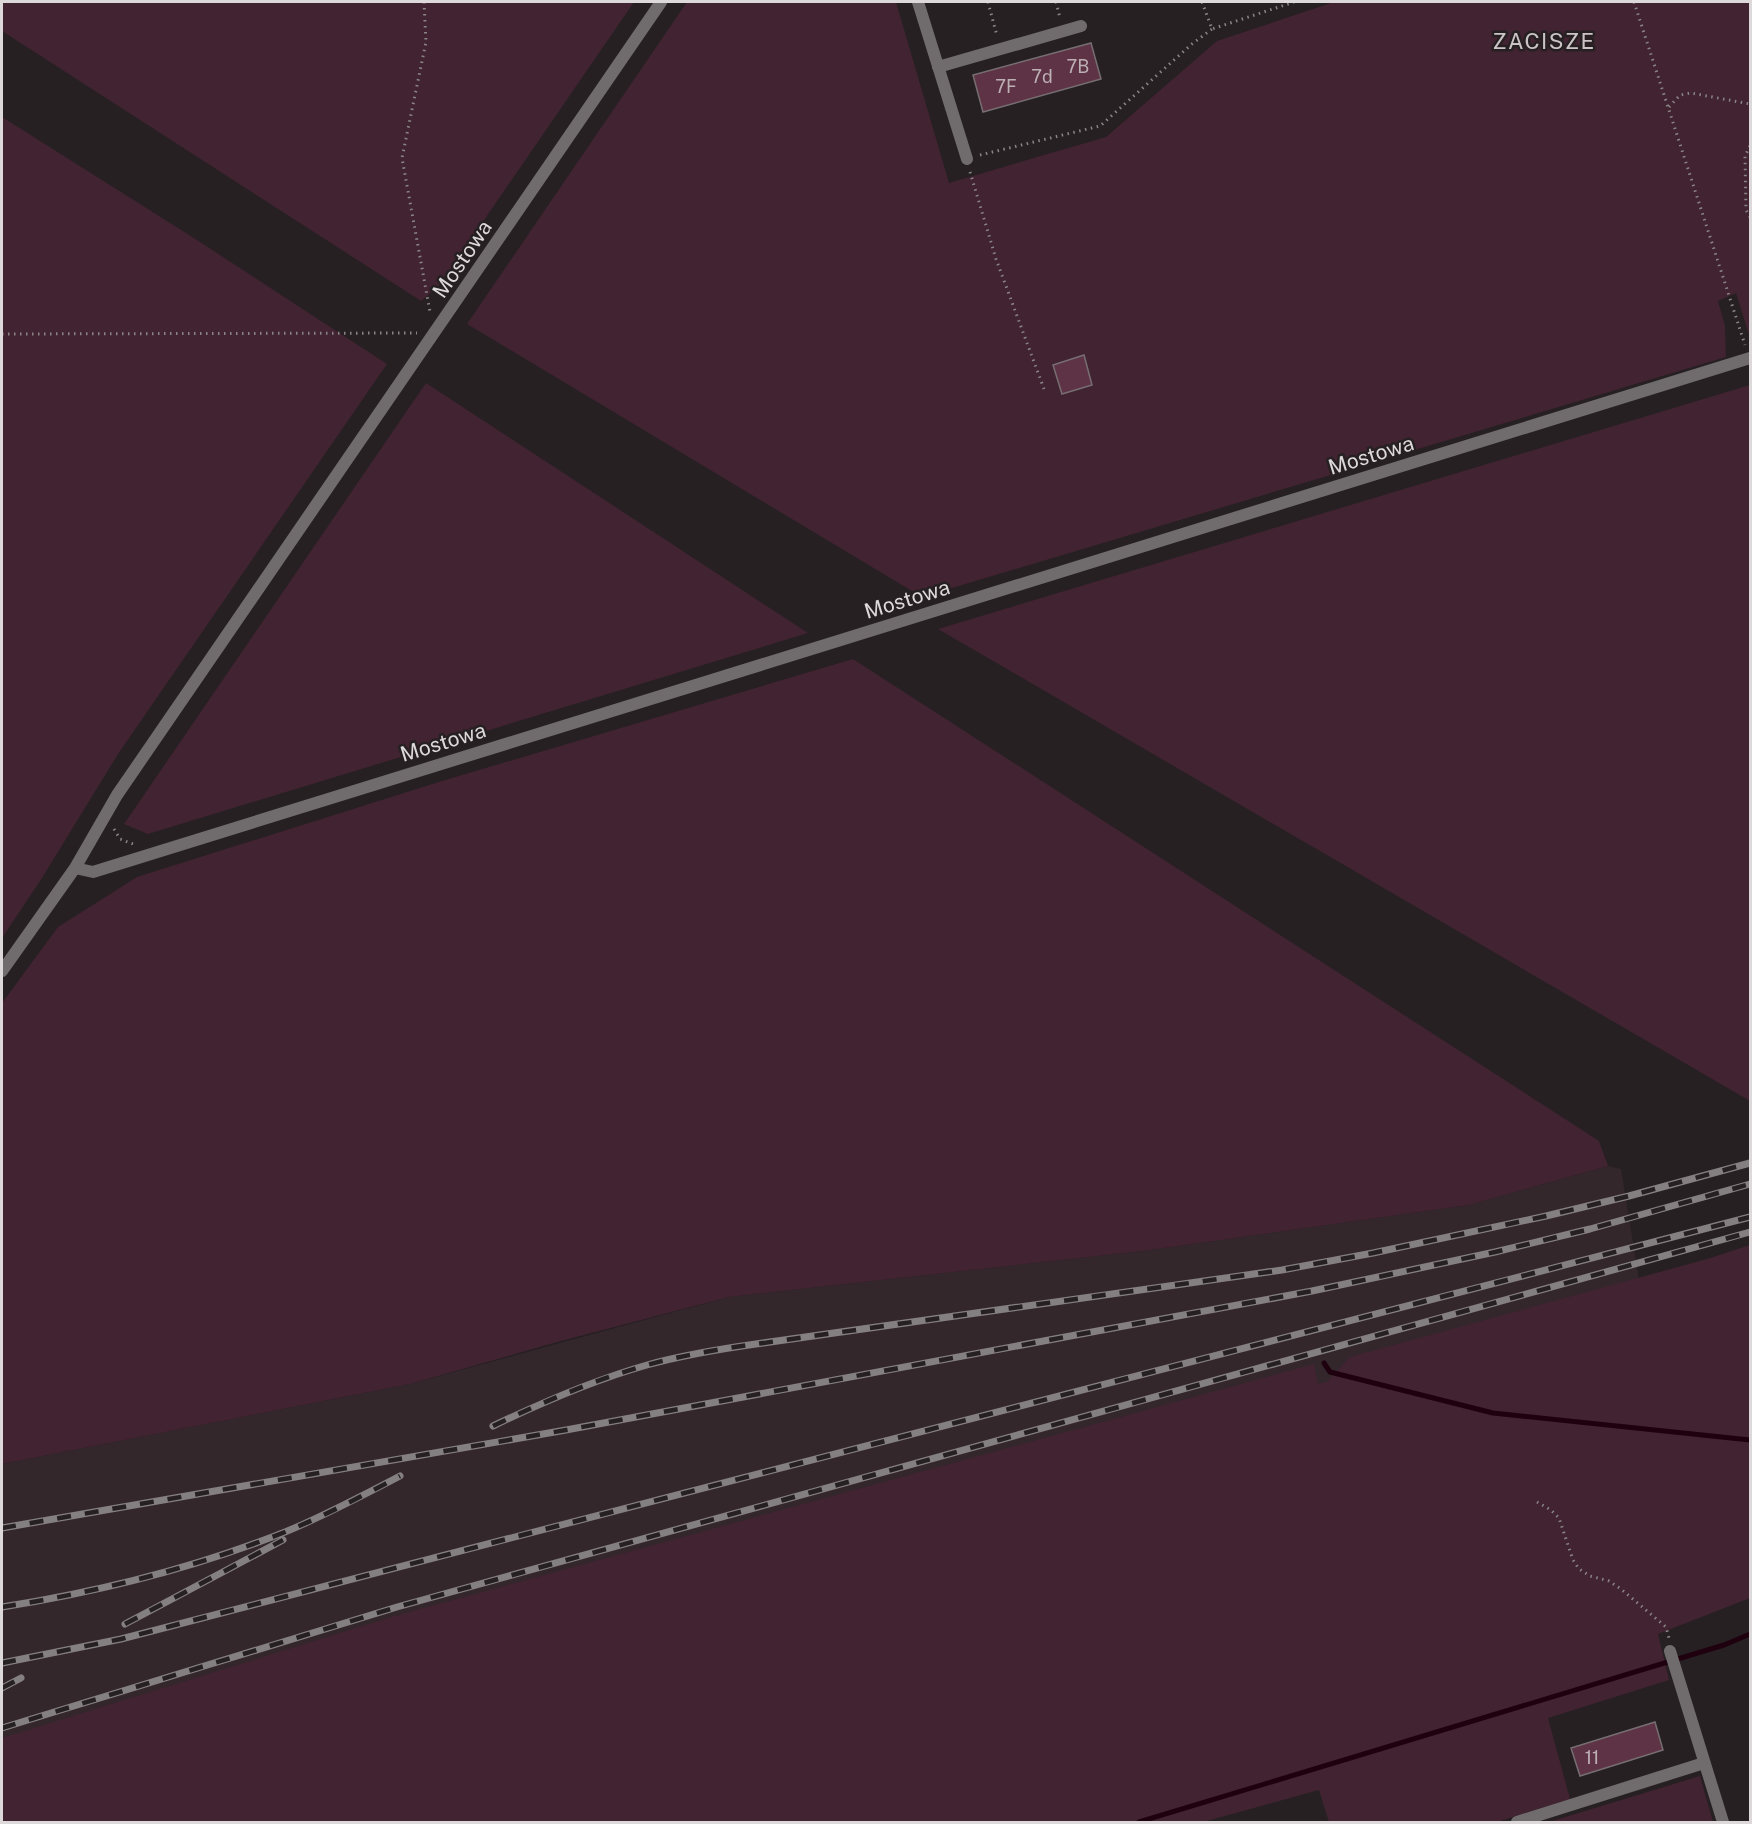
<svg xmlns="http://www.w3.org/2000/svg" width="1752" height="1824" font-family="'Public Sans',sans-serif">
<rect width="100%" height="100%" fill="#262022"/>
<path fill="#33272c" d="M1608,1166L1621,1169L1641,1292L1422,1360L2,1752V1464L410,1384L729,1297L1143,1251L1469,1205Z"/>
<path fill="#422331" d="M2,2H634L438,287L421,301L2,31Z
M687,2H896L949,183L1106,137L1217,41L1334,2H1750V338L1736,293L1718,301L1725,326L1726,357L922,597L467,324Z
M2,117L197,240L387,364L118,754L42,878L2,938Z
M426,383L808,633L148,834L124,824Z
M1750,385V1101L938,629Z
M853,659L1599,1141L1608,1166L1469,1205L1143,1251L729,1297L557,1342L410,1384L2,1464V1003L58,927L137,877L442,781Z
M1750,1245V1598L1658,1634L1669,1680L1548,1718L1570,1799L1497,1822H1329L1319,1790L1203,1822H2V1738L395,1616L1314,1364L1318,1384L1327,1382L1350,1357L1707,1259Z
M1700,1776L1713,1822H1549Z"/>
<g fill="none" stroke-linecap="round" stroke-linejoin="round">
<path stroke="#1f000f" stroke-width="5" d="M1324,1363L1330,1372L1493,1413L1750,1440
M1139,1822L1724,1645L1750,1634"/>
</g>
<path fill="#5e3346" stroke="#766e71" stroke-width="1.5" d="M1091,43L1101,79L983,112L973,75Z
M1084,355L1092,385L1062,394L1053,365Z
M1655,1722L1663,1750L1580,1776L1571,1748Z"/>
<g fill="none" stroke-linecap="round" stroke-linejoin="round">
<path stroke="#898586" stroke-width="3" stroke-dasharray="1.5 4.5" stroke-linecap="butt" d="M424,2L426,42L402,158L430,312
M988,2L997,36
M1056,2L1060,18
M1202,2L1212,29L1294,2
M1634,2L1745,345
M1669,107L1680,95L1691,93L1750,104
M1750,146L1745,156L1746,210L1750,217
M980,155L1100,126L1192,44L1212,29
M970,172L996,259L1044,389
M2,334L417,333
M114,829L120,839L133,844
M1537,1502L1551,1510L1559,1518L1573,1560L1579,1569L1590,1576L1609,1581L1621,1589L1666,1627L1669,1638"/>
<path stroke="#706c6e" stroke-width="12" d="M918,2L967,159
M938,67L1081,26
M75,868L93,872L1750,358
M2,971L75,868L117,795L661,2
M1670,1651L1723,1822
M1517,1822L1704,1763"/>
<defs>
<path id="rail" d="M493,1426C543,1402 594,1380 647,1365C683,1355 720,1349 756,1344L1282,1270L1373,1253L1546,1216L1629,1196L1750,1163
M2,1528L566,1430L1312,1291L1495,1252L1590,1229L1750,1184
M2,1607C98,1592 194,1568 285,1532C324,1516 362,1496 400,1476
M125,1624L283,1540
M2,1663L121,1639L1750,1217
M2,1688L21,1678
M2,1728L397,1607L1750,1232"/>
</defs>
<use href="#rail" stroke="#847f80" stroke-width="7"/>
<use href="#rail" stroke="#262022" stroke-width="4.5" stroke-dasharray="14" stroke-linecap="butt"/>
</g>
<g text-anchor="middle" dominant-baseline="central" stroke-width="5" stroke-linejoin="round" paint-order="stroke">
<g font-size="18" fill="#bdb0b5">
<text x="1078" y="66">7B</text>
<text x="1042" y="76">7d</text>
<text x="1006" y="86">7F</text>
<text x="1592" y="1757">11</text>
</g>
<g font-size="21" fill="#ddd9da" stroke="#262022">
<text transform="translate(462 259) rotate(-56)">Mostowa</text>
<text transform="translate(1371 455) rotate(-17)">Mostowa</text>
<text transform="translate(907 599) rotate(-17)">Mostowa</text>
<text transform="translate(443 742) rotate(-17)">Mostowa</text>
</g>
<g font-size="22" letter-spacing="1.5" fill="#ccc3c6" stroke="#262022">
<text x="1544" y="41">ZACISZE</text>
</g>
</g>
<rect width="1752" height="1824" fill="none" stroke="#ddd9da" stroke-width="6"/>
</svg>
